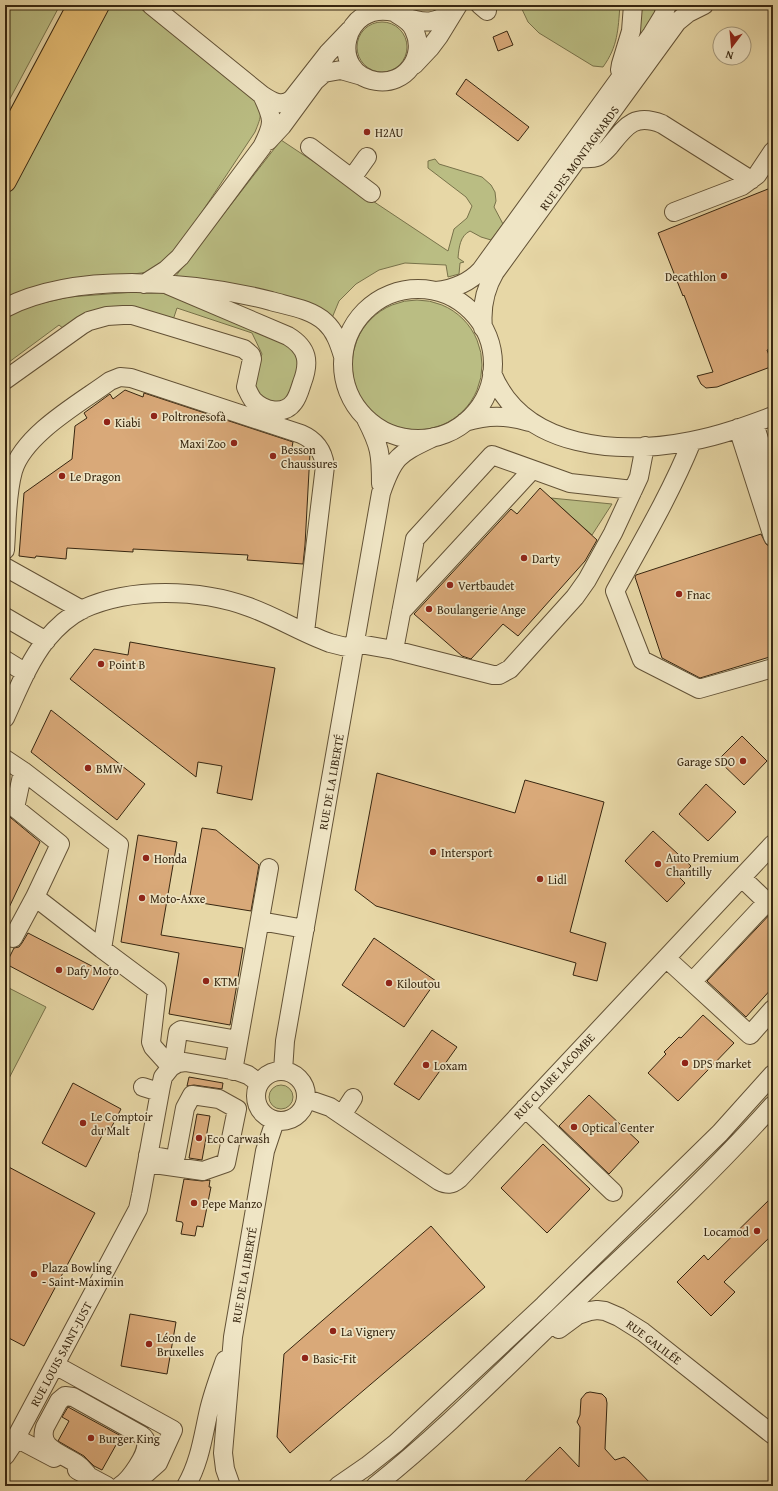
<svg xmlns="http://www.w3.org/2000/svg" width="778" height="1491" font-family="'Gentium Book Plus',serif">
<rect width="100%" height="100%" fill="#e7d7a6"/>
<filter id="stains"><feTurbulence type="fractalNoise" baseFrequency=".005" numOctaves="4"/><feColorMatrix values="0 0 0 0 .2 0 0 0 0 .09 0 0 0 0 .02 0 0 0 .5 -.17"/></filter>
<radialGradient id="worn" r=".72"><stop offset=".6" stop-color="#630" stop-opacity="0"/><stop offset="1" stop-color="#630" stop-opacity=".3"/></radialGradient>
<path fill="#babd83" stroke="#78724a" d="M5,5H60L5,108Z
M108,5H141L140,8L253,96C263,112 262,115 255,132L186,236L159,268L149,272L117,276L5,300V198Z
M520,5H620C618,30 618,46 603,67L593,66L539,33L528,22Z
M638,5H662L657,20L635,41Z
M357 47a25 25 0 1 1 50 0a25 25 0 1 1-50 0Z
M281,140L448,251L454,229L467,218L472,206L466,197L428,168V161L435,159L439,164L482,177L491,185L495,192L496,201L494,207L503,224L491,240L481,237L470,231C460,236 459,247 458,258L464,262L460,263L459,274L448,277L446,265L405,263L379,270L356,284L339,301L332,318L257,290L221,282L175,277Z
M134,292L171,293L289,342L301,363L286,402L268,404L251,385L262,354L252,333L177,308L173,320L133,310L64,329L59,325L5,365V317L30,306L69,297Z
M352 365a65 65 0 1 1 130 0a65 65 0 1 1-130 0Z
M551,498L612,504L592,535Z
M5,986L46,1007L5,1086Z
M269 1097a12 12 0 1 1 24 0a12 12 0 1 1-24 0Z"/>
<path fill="#d9a979" stroke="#372610" d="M507,31L513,45L498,51L493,37Z
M466,79L529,127L518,141L456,94Z
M773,187V348L767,350L773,366L717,387L706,388L701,384L697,376L713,372L684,295L683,296L658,233Z
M125,390L143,397L144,393L293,442L292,447L310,453L305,545L303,564L247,560L248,555L133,549V552L67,548L66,559L36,556L35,558L19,556L24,493L72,459L75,426L87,418L84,413L110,394L113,399Z
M540,488L597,540L585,561L518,636L503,624L471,659L462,656L414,614L511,509L517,514Z
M761,534L766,544L773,549V656L700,678L662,658L635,577L636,575Z
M130,642L275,668L252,800L217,793L222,766L198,762L196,777L70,679L94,649L128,655Z
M51,710L145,784L117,820L31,752Z
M742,736L767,761L744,785L718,760Z
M377,773L515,813L525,780L604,802L570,932L606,943L597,981L573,975L576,963L376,906L355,890Z
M706,784L736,812L708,841L679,814Z
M5,813L40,842L5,916Z
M202,828L216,830L259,865L251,911L189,901Z
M653,831L691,866L680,878L685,883L667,902L625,861Z
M138,835L177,842L161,935L243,948L230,1025L169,1014L179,953L121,942Z
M773,911V987L746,1017L707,981Z
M28,933L111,976L93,1010L6,964L14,948L19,947L22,943Z
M374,938L436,981L404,1027L342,985Z
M703,1015L734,1043L678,1101L648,1073L666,1054L664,1052L679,1037L681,1038Z
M432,1030L457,1047L419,1100L394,1084Z
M189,1077L223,1083L222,1089L194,1085L187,1086Z
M73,1083L121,1109L111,1128L107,1126L86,1167L42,1143Z
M589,1095L639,1142L609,1174L559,1126Z
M197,1114L210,1116L202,1160L189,1158Z
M543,1144L590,1189L547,1233L501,1188Z
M5,1165L95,1213L24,1346L5,1336Z
M184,1179L202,1181L210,1180L209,1187H211L203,1227L197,1226L195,1236L181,1234L183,1224L182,1222L176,1221Z
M773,1196V1234L724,1282L735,1292L711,1316L677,1282L704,1255L708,1260Z
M431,1226L485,1287L290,1453L277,1437L284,1354Z
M130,1314L176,1322L167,1374L121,1366Z
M590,1392L602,1394L606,1398L607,1403L605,1449L615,1460L624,1457L628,1460L653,1486H600L599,1485L594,1486H520L560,1447L579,1467L580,1427L577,1422L580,1415L581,1399L586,1393Z
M68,1407L121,1436L102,1470L94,1466L84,1456L58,1441L69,1421L62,1417Z"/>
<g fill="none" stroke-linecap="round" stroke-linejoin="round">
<defs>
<path id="minor" d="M151,5L262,95C271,101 282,108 292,99L328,53L350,30
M389,5C390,7 392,11 394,12C402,18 410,20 414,30C427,56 405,86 376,81C327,73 343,0 394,12
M480,5L487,11
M402,16C424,24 436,25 455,9
M414,65L430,48L439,36L458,5
M620,70L621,64L631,31L633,5
M268,141L282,126L315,81L324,73L341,70L362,76
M310,147L371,193
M579,158C584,158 592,159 597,157C602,155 606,150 609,147C626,126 634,113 662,124L751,180
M352,178L367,157
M674,212L742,186L757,175L773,151
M144,284L166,270L180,257L262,147C274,123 274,120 262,95
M343 364a75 75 0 1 1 150 0a75 75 0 1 1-150 0Z
M436,291C453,289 469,283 481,270L652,34L663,16L667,5
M5,308C77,271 194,281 271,301C288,306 311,309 325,322C335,331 339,343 343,356
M483,328C481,308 485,289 495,272L677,22L688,13L704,5
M492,373C523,450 621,455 691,441C719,436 746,426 773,416
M5,380L82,325L89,321L107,316L123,315H132L244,349L251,355L252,359L246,387C248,391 250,396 253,400C264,411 284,416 294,402C298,397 300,389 302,383C310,362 308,348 288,336L168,285
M366,419C380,446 381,454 381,484
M465,422C488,415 506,415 529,422
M754,423L773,485
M738,428L773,537
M692,441C671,493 642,542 615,591L642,660L699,689L773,668
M5,550C7,524 6,496 13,471C24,434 80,403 110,381L120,377L131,378L301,434C315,440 323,450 325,466L305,632
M5,567L82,610
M401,612L532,470
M5,617L46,641
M354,643L394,650L493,675H499L510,669L575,597L587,580L613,533L639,477L645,446
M394,650L415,539L492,455L570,483L633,490
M5,660L26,673
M5,718C17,692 28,663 46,640C56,628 69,616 83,609C131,587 200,589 249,607C277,617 302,633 330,643C337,645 346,647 353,648
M5,759L23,771L119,845L102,949L157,990L151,1042L153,1047L171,1067
M23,771L15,808L60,844L35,897L102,949
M260,921L305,929
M5,934L13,938L35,897
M666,958L750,1035L773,1009
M692,982L767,902L742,878
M173,1065L178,1032L181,1030L238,1040
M256 1096a25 25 0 1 1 50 0a25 25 0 1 1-50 0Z
M233,1071L269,868
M283,1071L285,1041L381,493C394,455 399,454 434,437
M143,1087L159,1092
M307,1099L330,1107L439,1181C447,1185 452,1185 459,1179L773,844
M525,1108L613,1192
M342,1115L353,1098
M147,1163L203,1171L226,1163L237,1109L219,1099L192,1095L185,1108L176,1156L171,1159L148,1155
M559,1329L578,1315L590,1311L597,1310L605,1311L619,1317L643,1332L773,1435
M55,1365L173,1430L158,1463L132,1486
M16,1438L54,1458
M5,1456L11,1447L138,1209L141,1195L161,1086L163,1077L171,1067L178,1063L185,1062L237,1071L248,1075L259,1083
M77,1470L107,1486
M88,1475C85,1472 81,1466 77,1464C64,1454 37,1449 45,1427L59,1401L65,1396L73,1397L141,1435C144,1437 146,1439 146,1443C148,1454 130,1480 120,1486
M186,1486C200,1462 203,1436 209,1410C213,1393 219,1377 225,1360
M231,1486L225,1469L223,1453L233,1337L265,1151L275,1121
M338,1486L367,1466L396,1443L544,1305L720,1133L773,1074
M375,1486C443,1432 504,1369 567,1309C637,1243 709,1177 773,1105"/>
<path id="highway" d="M5,144L79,5
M5,181L98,5"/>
</defs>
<use href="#minor" stroke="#635236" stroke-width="20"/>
<use href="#highway" stroke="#372610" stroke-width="24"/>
<use href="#minor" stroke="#efe5c5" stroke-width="18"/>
<use href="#highway" stroke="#e4bc73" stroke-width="22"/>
</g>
<g fill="#8f2418" stroke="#efe5c5" stroke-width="1.5">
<circle cx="367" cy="132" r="4"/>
<circle cx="724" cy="276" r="4"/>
<circle cx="154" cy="416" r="4"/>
<circle cx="107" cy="422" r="4"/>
<circle cx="234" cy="443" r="4"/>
<circle cx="273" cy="456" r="4"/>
<circle cx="62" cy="476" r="4"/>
<circle cx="524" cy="558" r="4"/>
<circle cx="450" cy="585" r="4"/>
<circle cx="679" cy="594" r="4"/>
<circle cx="429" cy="609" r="4"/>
<circle cx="101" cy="664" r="4"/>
<circle cx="743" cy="761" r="4"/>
<circle cx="88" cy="768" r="4"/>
<circle cx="433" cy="852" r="4"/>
<circle cx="146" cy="858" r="4"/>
<circle cx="658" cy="864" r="4"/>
<circle cx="540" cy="879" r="4"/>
<circle cx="142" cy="898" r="4"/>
<circle cx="59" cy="970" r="4"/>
<circle cx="206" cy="981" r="4"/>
<circle cx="389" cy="983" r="4"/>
<circle cx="685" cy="1063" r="4"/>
<circle cx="426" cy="1065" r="4"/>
<circle cx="83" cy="1123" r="4"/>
<circle cx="574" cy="1127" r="4"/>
<circle cx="199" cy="1138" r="4"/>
<circle cx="194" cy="1203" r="4"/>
<circle cx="757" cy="1231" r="4"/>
<circle cx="34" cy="1274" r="4"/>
<circle cx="333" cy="1331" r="4"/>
<circle cx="149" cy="1344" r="4"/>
<circle cx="305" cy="1358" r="4"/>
<circle cx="91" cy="1438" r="4"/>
</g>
<g text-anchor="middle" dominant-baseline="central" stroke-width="3.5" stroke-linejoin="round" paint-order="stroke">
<g font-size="12" fill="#372610" stroke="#efe5c5" text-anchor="start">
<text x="375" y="132">H2AU</text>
<text x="716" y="276" text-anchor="end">Decathlon</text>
<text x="162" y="416">Poltronesofà</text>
<text x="115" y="422">Kiabi</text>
<text x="226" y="443" text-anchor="end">Maxi Zoo</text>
<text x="281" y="449">Besson<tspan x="281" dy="14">Chaussures</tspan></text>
<text x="70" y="476">Le Dragon</text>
<text x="532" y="558">Darty</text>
<text x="458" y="585">Vertbaudet</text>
<text x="687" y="594">Fnac</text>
<text x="437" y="609">Boulangerie Ange</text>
<text x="109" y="664">Point B</text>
<text x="735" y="761" text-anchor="end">Garage SDO</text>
<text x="96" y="768">BMW</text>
<text x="441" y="852">Intersport</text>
<text x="666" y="857">Auto Premium<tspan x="666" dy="14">Chantilly</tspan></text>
<text x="154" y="858">Honda</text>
<text x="548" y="879">Lidl</text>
<text x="150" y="898">Moto-Axxe</text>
<text x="67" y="970">Dafy Moto</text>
<text x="214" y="981">KTM</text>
<text x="397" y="983">Kiloutou</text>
<text x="693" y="1063">DPS market</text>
<text x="434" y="1065">Loxam</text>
<text x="91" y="1116">Le Comptoir<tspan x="91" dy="14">du Malt</tspan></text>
<text x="582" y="1127">Optical Center</text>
<text x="207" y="1138">Eco Carwash</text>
<text x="202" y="1203">Pepe Manzo</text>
<text x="749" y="1231" text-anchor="end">Locamod</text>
<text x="42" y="1267">Plaza Bowling<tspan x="42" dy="14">- Saint-Maximin</tspan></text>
<text x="341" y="1331">La Vignery</text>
<text x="157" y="1337">Léon de<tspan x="157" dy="14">Bruxelles</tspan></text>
<text x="313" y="1358">Basic-Fit</text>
<text x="99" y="1438">Burger King</text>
</g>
<g font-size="12" fill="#372610" stroke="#efe5c5">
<text transform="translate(579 158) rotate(-54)">RUE DES MONTAGNARDS</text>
<text transform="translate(331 782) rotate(-80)">RUE DE LA LIBERTÉ</text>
<text transform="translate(554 1076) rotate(-47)">RUE CLAIRE LACOMBE</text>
<text transform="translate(244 1275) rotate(-80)">RUE DE LA LIBERTÉ</text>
<text transform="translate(654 1342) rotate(37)">RUE GALILÉE</text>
<text transform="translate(61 1354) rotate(-62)">RUE LOUIS SAINT-JUST</text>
</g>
</g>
<rect width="778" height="1491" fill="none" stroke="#e7d7a6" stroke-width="20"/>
<rect x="6" y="6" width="766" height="1479" fill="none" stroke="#372610" stroke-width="2"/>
<rect x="10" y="10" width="758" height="1471" fill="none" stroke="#372610"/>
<g transform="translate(732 46) rotate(196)"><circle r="19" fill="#efe5c5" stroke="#a5997d"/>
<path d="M0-3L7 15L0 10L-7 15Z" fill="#8f2418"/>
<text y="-6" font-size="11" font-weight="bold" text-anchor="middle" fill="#372610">N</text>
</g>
<rect width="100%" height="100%" filter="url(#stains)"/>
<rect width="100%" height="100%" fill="url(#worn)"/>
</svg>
